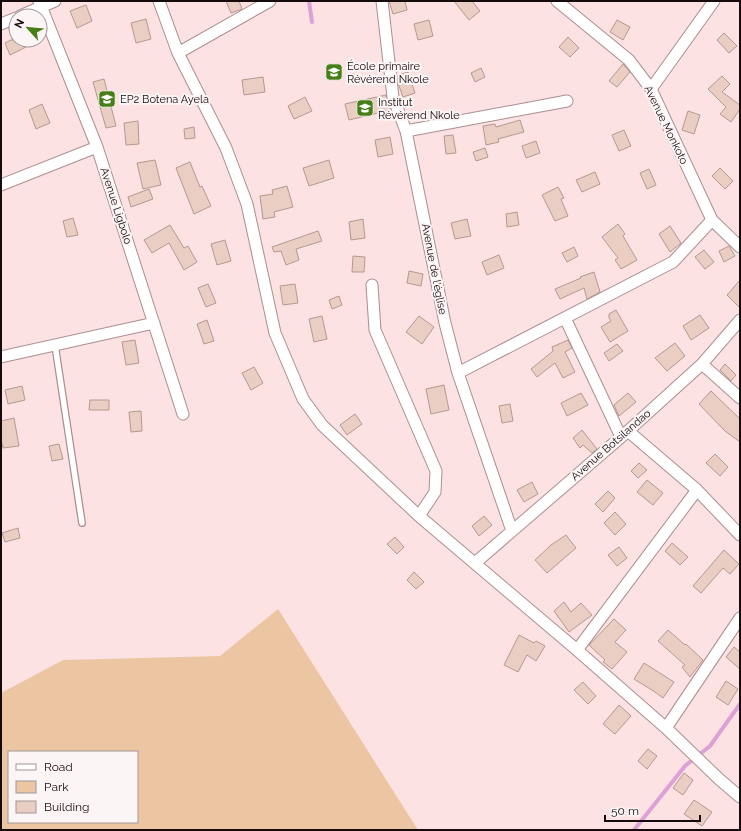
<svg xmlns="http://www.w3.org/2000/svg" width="741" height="831" font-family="Raleway,sans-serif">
<rect width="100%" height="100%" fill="#fde2e3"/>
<path fill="#ecc6a3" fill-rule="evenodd" d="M278,609L418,830H1V693L63,660L220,656ZM9,752H137V822H9Z"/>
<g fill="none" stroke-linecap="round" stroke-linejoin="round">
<path stroke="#dda1d8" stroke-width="4" d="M309,1L312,22
M634,830L685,766L710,746L740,704"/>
</g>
<path fill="#eacdc3" stroke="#b5998f" d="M226,1H239L242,9L231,13Z
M389,1H405L407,10L393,14Z
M454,1H472L480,11L469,20Z
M86,5L92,21L77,28L70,11Z
M146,19L151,39L136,43L131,23Z
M429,20L433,36L418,40L414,24Z
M617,20L630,27L623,40L610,32Z
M724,33L737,46L729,53L717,40Z
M568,37L579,48L570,57L559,47Z
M11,40H22L26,47L10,55L5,43Z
M623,64L630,72L617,87L609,81Z
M481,68L485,77L475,82L471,73Z
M408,72L415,93L403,97L398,83V75Z
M722,76L730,84L722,92L740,105V109L731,122L720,114L726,107L708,89Z
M263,77L265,92L244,95L242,80Z
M104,79L116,126L106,128L93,82Z
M386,95L391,110L349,120L345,104Z
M305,97L312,111L294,119L288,106Z
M42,104L50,123L36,129L29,110Z
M688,111L700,115L694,134L682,130Z
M520,120L524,132L498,139L499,142L486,145L483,126L495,124L496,127Z
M138,121L139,144L126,145L124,123Z
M194,127L195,138L185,139L184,129Z
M624,130L631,146L619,151L612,135Z
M453,135L456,153L446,154L444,136Z
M390,137L393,154L378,157L375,140Z
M536,141L540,153L526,158L522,146Z
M485,148L488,157L476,161L473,152Z
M155,160L161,185L143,189L137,163Z
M329,160L334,178L309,186L303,168Z
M190,162L200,187L202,186L211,206L194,214L176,168Z
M720,168L733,181L725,189L712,176Z
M649,169L656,185L647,189L640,173Z
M595,172L600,184L582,192L576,180Z
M287,186L293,207L274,212L275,217L263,219L260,196L273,194L272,190Z
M558,187L564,198L561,199L568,216L555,221L542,195Z
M149,189L153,199L131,207L128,197Z
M517,212L519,225L507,227L506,214Z
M73,218L78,235L67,237L63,221Z
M363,219L365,238L351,240L349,222Z
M467,219L471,236L455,239L451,223Z
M618,224L625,234L623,236L637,260L621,269L615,260L618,258L602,237Z
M170,225L184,248L188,246L197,262L184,270L169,243L152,253L144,240Z
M670,226L681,243L670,252L659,234Z
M318,231L322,241L296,249L299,260L286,265L281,251L274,252L272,247Z
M225,240L231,261L217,265L211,244Z
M729,246L735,256L724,262L719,251Z
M574,247L578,256L567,262L562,253Z
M704,250L714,262L705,269L695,257Z
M499,255L504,268L487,275L482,262Z
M353,256L365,257L364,272H352Z
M409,271L423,274L421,286L407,283Z
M594,272L600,292L587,299L584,288L560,299L555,289L581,278L580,277Z
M740,280V308L727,295Z
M208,284L216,303L206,307L198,288Z
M295,284L298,303L283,305L280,286Z
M339,296L342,305L332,309L329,300Z
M616,310L628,331L610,342L601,327L611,321L609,318V314Z
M700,315L709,328L691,340L683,326Z
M322,316L327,339L314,342L309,319Z
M419,316L434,327L422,344L406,332Z
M207,320L214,341L204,344L197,324Z
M135,340L139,363L126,365L122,342Z
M568,340L572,348L565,352L575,372L563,378L555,363L537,377L531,369L553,351L552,347Z
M675,343L685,356L667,371L655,358Z
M617,344L623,351L609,361L604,353Z
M725,364L736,375L731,381L720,370Z
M254,367L263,383L251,390L242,373Z
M444,385L449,410L431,414L426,389Z
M22,386L25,400L8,404L5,390Z
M711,391L740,419V442L725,431L699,404Z
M581,393L588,405L567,416L561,403Z
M628,393L636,402L619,416L614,405Z
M90,400H109V410H89Z
M510,404L513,421L502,423L499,406Z
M141,411L142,431L131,432L129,412Z
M355,414L362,424L347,435L340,425Z
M14,418L19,446L3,448L1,439V421Z
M582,430L597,449L592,453L583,445L580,448L573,438Z
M59,444L63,459L52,461L49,446Z
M715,454L728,467L720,476L706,463Z
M639,463L647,470L638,478L631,471Z
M647,480L663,493L653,505L637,492Z
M532,482L538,494L524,502L517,490Z
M608,491L615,498L603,512L595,504Z
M615,512L626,524L615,535L604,523Z
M484,516L492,525L479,536L472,526Z
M18,528L20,538L5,542L2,533Z
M566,535L576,548L547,573L535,560L551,545Z
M395,537L404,547L397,554L387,544Z
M672,543L688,557L680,565L665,551Z
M619,547L627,558L617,566L608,555Z
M724,550L739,564L730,574L723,568L701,593L693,586Z
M414,572L424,582L416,589L407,580Z
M564,602L571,612L581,603L592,615L569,632L554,611Z
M614,619L626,630L615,642L627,652L612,669L603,662L605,660L589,645Z
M668,630L685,645L686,644L703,660L690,677L682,667L685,665L658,641Z
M519,635L534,643L536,641L545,646L536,661L527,655L518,672L504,665Z
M734,647L740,652V669L726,657Z
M644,663L674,682L663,698L655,692L634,679Z
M726,681L738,689L728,705L716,697Z
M583,682L596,696L588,704L574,690Z
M619,705L631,716L615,734L603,724Z
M648,749L657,756L647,769L638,761Z
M684,773L693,780L683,795L673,788Z
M694,800L712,812L702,826L684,814Z"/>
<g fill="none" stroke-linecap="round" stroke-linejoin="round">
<defs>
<path id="lane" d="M55,345L82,523"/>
<path id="street" d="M39,1L97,147L183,414
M159,1L178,53L226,148L247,204L275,333L303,399L322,425L419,516L577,650L666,728L719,779L740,797
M382,1L393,97L406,131L445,323L458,373L512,531
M557,1L629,60L651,89L712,220L740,247
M20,16L55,1
M1,24L16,18
M178,53L270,1
M651,89L714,1
M406,131L567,101
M1,185L97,147
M372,285L375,330L436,471L435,492L419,516
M565,318L621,437
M1,357L154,323
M702,364L740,398
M458,373L673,262L712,220
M628,431L697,490L740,535
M475,563L628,431L702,364L740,320
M577,650L697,490
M666,728L740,618"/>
</defs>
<use href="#lane" stroke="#ac8e8f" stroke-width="8"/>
<use href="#street" stroke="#ac8e8f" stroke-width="13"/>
<use href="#lane" stroke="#fff" stroke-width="5.5"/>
<use href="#street" stroke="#fff" stroke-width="11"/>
</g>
<defs>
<symbol id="school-square" viewBox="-11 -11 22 22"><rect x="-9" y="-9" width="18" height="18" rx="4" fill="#467e17" stroke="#fcf5f5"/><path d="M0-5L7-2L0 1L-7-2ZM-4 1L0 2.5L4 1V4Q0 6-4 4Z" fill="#fff"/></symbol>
</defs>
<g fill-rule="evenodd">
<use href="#school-square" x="324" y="62" width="20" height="20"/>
<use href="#school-square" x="97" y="89" width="20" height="20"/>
<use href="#school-square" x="355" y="98" width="20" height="20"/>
</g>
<g text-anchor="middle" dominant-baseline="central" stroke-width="4" stroke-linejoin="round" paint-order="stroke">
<g font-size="11" fill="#150b0c" stroke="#fcf5f5" text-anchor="start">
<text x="347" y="66">École primaire<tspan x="347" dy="13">Révérend Nkole</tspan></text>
<text x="120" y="99">EP2 Botena Ayela</text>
<text x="378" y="102">Institut<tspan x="378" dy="13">Révérend Nkole</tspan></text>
</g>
<g font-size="11" fill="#150b0c" stroke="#fcf5f5">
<text transform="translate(666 125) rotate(64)">Avenue Monkoto</text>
<text transform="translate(116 206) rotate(72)">Avenue Ligbolo</text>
<text transform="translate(434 269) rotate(79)">Avenue de l'église</text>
<text transform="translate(611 445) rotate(-41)">Avenue Botsilandao</text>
</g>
</g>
<rect width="741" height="831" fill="none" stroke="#150b0c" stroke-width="4"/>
<rect x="8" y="751" width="130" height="72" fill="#fcf5f5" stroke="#a09798"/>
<rect x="16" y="764" width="20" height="6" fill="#ffffff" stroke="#a09798"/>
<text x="44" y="771" font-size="12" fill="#150b0c">Road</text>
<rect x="16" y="781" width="20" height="12" fill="#ecc6a3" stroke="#a09798"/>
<text x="44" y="791" font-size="12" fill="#150b0c">Park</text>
<rect x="16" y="801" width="20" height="12" fill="#eacdc3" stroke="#a09798"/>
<text x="44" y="811" font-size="12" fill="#150b0c">Building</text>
<g transform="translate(28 28) rotate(297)"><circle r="19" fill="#fcf5f5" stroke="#a09798"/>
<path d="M0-3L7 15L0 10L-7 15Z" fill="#467e17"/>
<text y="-6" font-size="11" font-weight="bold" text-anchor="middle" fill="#150b0c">N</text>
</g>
<path d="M605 815v6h95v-6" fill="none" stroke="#150b0c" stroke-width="2"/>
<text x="611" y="815" font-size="12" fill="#150b0c" stroke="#fcf5f5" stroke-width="3" paint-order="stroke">50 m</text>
</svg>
